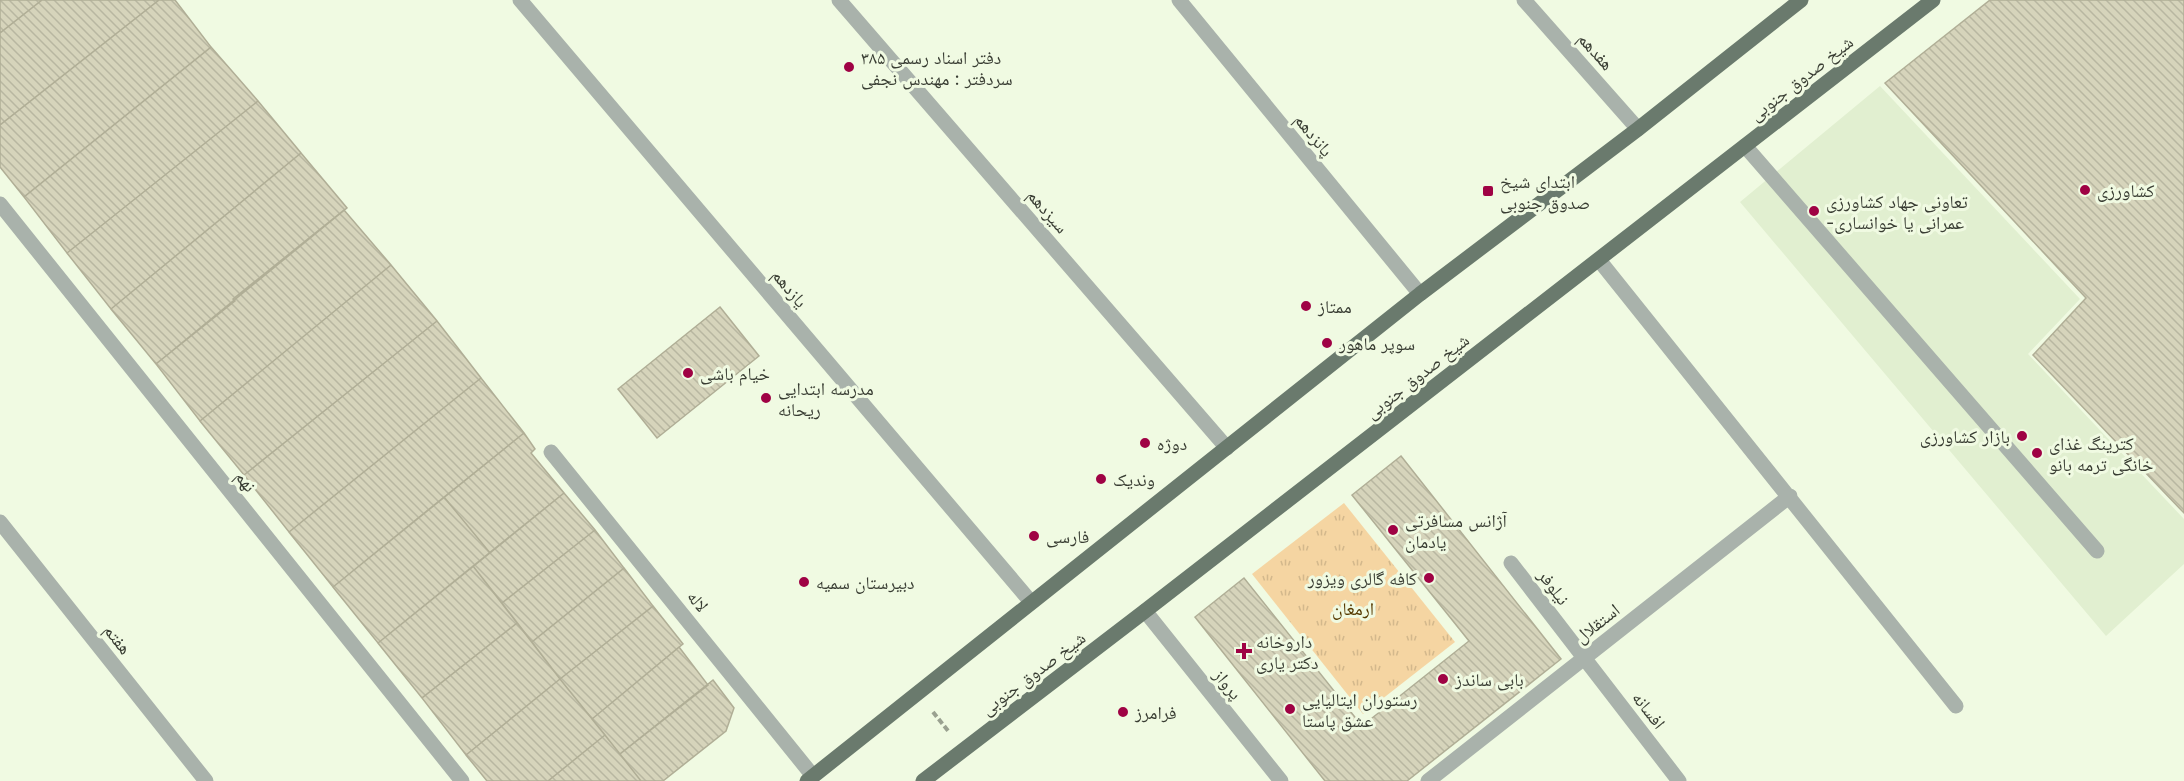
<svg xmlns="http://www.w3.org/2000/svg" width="2184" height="781" font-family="Inter,'Noto Naskh Arabic',sans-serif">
<defs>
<pattern id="grass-tufts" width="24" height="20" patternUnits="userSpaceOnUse" patternTransform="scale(1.5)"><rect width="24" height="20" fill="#f5d5a2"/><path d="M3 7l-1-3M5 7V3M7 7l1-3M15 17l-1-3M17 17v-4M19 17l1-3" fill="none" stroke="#d3b88c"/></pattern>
<pattern id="building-back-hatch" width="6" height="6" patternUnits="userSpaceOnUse" patternTransform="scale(1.5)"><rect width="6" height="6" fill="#d6d4bb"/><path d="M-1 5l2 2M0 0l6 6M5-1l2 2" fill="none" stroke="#b8b7a1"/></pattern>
</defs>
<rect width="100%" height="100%" fill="#f0fae2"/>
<path fill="#e1efd0" d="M1880,86L2080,299L2028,354L2184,519V564L2106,636L1740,202Z"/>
<path fill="url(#grass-tufts)" d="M1344,503L1455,642L1363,714L1252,574Z"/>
<path fill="url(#building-back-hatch)" stroke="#b0ae96" stroke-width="1.5" d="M0,0H42L0,33Z
M42,0H159L0,125V33Z
M159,0H175L211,47L24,197L0,167V125Z
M1990,0H2184V513L2033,355L2086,298L1885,83Z
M211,47L258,101L67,253L24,197Z
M258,101L301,153L111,309L67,253Z
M301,153L347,208L156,364L111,309Z
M344,210L391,265L200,421L156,364L235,301L233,299Z
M391,265L437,321L244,475L200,421Z
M720,307L759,356L657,438L618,389Z
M437,321L481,378L289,532L244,475Z
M481,378L524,433L333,587L289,532Z
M524,433L535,449L531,453L564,493L490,553L444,497Z
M1401,456L1561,659L1407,781H1325L1195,617L1244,578L1362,726L1469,641L1352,495Z
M564,493L595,530L502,603L473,566Z
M444,497L490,553L378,643L333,587Z
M595,530L624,568L532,642L502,603Z
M473,566L517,623L422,698L378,643Z
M624,568L653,606L560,679L532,642Z
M653,606L683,644L592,719L560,679Z
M517,623L560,679L466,755L422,698Z
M679,647L708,685L620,754L592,719Z
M560,679L605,735L548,781H487L466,755Z
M713,680L734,708L726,731L663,781H641L620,754Z
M605,735L641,781H548Z"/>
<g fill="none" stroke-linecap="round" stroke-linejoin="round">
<path stroke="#9aa190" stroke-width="4" stroke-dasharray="6 3" stroke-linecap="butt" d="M933,712L949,732"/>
<path stroke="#a9b2ab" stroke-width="15" d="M520,0L1031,602
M839,0L1227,448
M1179,0L1420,294
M1524,0L1638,129
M1745,146L2097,551
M0,204L462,781
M1599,260L1956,706
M551,452L813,776
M0,522L206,781
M1511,563L1679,781
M1145,611L1281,781
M1428,781L1790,496"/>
<path stroke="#6a7a6d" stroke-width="15" d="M807,781L1420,294L1638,129L1801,0
M923,781L1145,611L1933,0"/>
</g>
<g fill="#9f0244" stroke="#f0fae2" stroke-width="2">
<circle cx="849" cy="67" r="6"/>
<circle cx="2085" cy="190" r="6"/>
<rect x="1482" y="185" width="12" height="12" rx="3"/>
<circle cx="1814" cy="211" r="6"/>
<circle cx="1306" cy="306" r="6"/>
<circle cx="1327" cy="343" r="6"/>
<circle cx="688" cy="373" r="6"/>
<circle cx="766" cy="398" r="6"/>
<circle cx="2022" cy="436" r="6"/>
<circle cx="1145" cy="443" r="6"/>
<circle cx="2037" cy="453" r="6"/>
<circle cx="1101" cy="479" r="6"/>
<circle cx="1393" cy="530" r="6"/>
<circle cx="1034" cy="536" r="6"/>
<circle cx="1429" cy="578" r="6"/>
<circle cx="804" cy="582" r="6"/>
<path d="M1241 642h6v6h6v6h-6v6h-6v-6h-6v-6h6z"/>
<circle cx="1443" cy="679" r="6"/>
<circle cx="1290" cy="709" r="6"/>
<circle cx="1123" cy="712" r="6"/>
</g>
<g text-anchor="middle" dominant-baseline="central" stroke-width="6" stroke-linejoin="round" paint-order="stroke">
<g font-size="18" fill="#393d33" stroke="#f0fae2">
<text transform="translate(1596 51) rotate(48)">هفدهم</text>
<text transform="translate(1801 78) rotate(-38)">شیخ صدوق جنوبی</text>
<text transform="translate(1314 135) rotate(51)">پانزدهم</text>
<text transform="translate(1048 211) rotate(49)">سیزدهم</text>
<text transform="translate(790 288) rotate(50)">یازدهم</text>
<text transform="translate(1417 376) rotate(-38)">شیخ صدوق جنوبی</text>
<text transform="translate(246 481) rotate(51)">نهم</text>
<text transform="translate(1554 587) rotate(53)">نیلوفر</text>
<text transform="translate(698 601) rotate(51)">لاله</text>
<text transform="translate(1597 623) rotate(-38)">استقلال</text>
<text transform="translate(118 639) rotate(52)">هفتم</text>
<text transform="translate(1033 673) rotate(-37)">شیخ صدوق جنوبی</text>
<text transform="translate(1228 684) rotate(51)">پرواز</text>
<text transform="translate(1649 710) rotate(52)">افسانه</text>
</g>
<g font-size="18" fill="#393d33" stroke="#f0fae2" text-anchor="start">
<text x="861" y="57">دفتر اسناد رسمی ۳۸۵<tspan x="861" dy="21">سردفتر : مهندس نجفی</tspan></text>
<text x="1500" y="181">ابتدای شیخ<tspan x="1500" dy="21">صدوق جنوبی</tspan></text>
<text x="2097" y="190">کشاورزی</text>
<text x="1826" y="201">تعاونی جهاد کشاورزی<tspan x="1826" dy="21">-عمرانی یا خوانساری</tspan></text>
<text x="1318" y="306">ممتاز</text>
<text x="1339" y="343">سوپر ماهور</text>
<text x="700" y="373">خیام باشی</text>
<text x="778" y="388">مدرسه ابتدایی<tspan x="778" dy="21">ریحانه</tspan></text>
<text x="2010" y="436" text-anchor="end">بازار کشاورزی</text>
<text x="1157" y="443">دوژه</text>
<text x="2049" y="443">کترینگ غذای<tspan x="2049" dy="21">خانگی ترمه بانو</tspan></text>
<text x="1113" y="479">وندیک</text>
<text x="1405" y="520">آژانس مسافرتی<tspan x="1405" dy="21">یادمان</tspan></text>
<text x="1046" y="536">فارسی</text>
<text x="1417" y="578" text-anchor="end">کافه گالری ویزور</text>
<text x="816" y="582">دبیرستان سمیه</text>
<text x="1256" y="641">داروخانه<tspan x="1256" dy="21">دکتر یاری</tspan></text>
<text x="1455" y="679">بابی ساندز</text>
<text x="1302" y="699">رستوران ایتالیایی<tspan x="1302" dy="21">عشق پاستا</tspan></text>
<text x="1135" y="712">فرامرز</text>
</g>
<g font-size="18" fill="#563a00" stroke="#f0fae2">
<text x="1353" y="608">ارمغان</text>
</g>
</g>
</svg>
